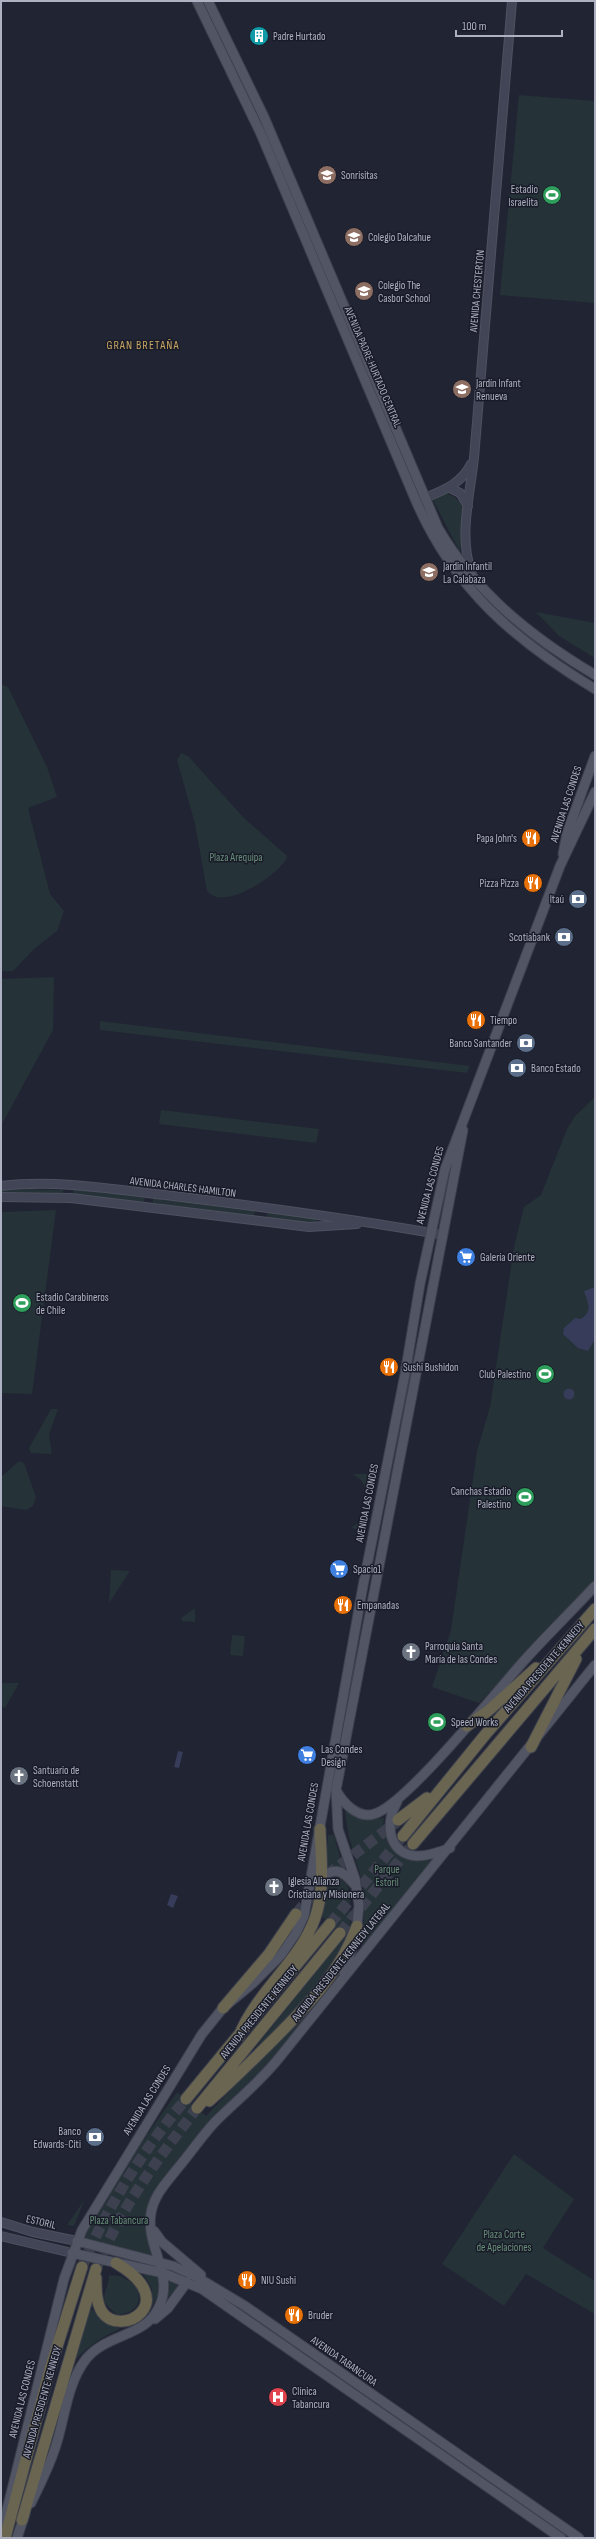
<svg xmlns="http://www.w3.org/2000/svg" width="596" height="2539" font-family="'Sofia Sans Condensed',sans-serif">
<rect width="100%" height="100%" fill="#212433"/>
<path fill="#253237" d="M223,41L255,106L320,258L318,259L271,146L221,42Z
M519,95L595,101V303L500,295Z
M446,493C476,505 461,528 460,552L433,500Z
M536,612L595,623V658L559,636Z
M1,684L8,687L47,767L57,797L28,808L50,894L64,911L57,931L34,949L13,971H1Z
M181,753L188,756L243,817L286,855L287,858C278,875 224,912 207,891L195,824L177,760Z
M54,977L53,1030L1,1126V979Z
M100,1021L470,1066L467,1073L100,1030Z
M595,1097V1580L479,1703L432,1687L451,1630L477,1451L490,1407L514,1247L524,1207L541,1195L567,1129L575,1116Z
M161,1110L319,1129L316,1143L159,1124Z
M74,1187L145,1194L144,1203L73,1196Z
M19,1189L63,1190V1194L1,1193V1191Z
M153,1196L256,1208L254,1216L153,1203Z
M56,1210L32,1394L1,1393V1212Z
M268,1210L316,1216L317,1224L267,1217Z
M51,1409H58L49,1434L52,1454L31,1453L29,1448Z
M19,1461L24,1463L36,1497L33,1506L26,1510L1,1506V1477Z
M353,1474H372L368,1494L362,1481Z
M364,1512L361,1530L351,1528L359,1522Z
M111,1570L130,1571L109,1603Z
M195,1608V1622L182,1621L181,1618Z
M232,1635L245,1636L243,1656L230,1655Z
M1,1683H19L5,1708L1,1706Z
M345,1809C359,1818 367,1821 384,1818C380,1849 407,1861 433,1860L361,1947C363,1925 367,1903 362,1882C356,1857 346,1835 345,1809Z
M328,1835H334L350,1895V1932L325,1978L257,2049L256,2047L343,1938L344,1935L322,1917Z
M333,1983L263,2069L208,2122L151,2197L144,2224L152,2255L83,2237L98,2206L177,2092L206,2116Z
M514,2154L574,2199L543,2248L595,2281V2314L526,2274L504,2306L442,2264Z
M85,2199L74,2226L67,2225Z
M142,2272L160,2276L161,2288L151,2309L152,2289Z
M109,2275L120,2276L135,2284C144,2301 136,2315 117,2314C94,2299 109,2292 109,2275Z
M169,2278L181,2282L166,2301Z
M93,2310L102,2321L120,2329C101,2337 87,2346 74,2362L89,2311Z"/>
<path fill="#363c59" d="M595,1287L594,1341L588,1351L578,1348L563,1334L564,1328L575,1318L581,1319C593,1311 588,1303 584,1291Z
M563.5 1394a5.5 5.5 0 1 1 11 0a5.5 5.5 0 1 1-11 0Z
M178,1751L183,1752L179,1768L174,1767Z
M171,1894L178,1896L173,1908L167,1905Z"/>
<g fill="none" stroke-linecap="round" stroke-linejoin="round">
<path stroke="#3d404f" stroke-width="11" stroke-dasharray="11 5.5" stroke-linecap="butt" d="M296,1914L331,1872L398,1821
M330,1924L403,1836
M340,1933L412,1845
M82,2267C108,2205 143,2150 186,2099
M96,2269C121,2207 157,2160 197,2108"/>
<defs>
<path id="secondary" d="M450,488L460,493L468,506
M420,500C441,491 461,485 471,464
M472,574C458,537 470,496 474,458L512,1
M1,1186C59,1179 116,1190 173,1196C264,1207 354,1219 443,1235
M1,1197L71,1198L309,1227L357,1224
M1,2222L33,2232L77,2241
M1,2236L72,2253"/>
<path id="primary" d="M197,1L261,134L416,501C454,589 516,641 595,689
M208,1L264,117L438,528C476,593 531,637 595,675
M563,854L567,833L595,756
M336,1790C343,1803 358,1819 374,1814C405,1806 496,1692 522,1663C545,1637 571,1612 595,1586
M397,1802C385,1822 387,1854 417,1856C429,1856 440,1852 450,1848
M318,1881C332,1866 342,1869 354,1884
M344,1973L356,1936L359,1905L355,1879L338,1829L336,1790L463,1130
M154,2231L162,2242L201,2275
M77,2241L173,2266L195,2276L245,2306L579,2538
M72,2253L163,2273L202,2289L561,2538
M155,2319L168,2308L187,2282
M31,2503C41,2483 51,2463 57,2442C65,2415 68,2382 86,2359C106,2334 144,2337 158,2309C176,2276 145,2247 151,2213C154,2195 167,2182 177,2169C190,2154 201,2137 215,2122C236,2101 260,2082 279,2058L595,1665
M1,2534L64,2279L82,2230L202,2034L223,2008L253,1983L281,1955L296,1933L304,1916L363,1586L405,1374L420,1284L445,1169L560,866L595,792
M17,2538L25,2514"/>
<path id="highway" d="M467,1726L488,1711L536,1668
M531,1747L576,1659
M398,1820L427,1798
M403,1836L485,1735L595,1609
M413,1844L595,1629
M223,2008L269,1954L296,1914
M239,2036C257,1991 300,1961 315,1918C325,1890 321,1858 320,1829
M186,2099L330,1924
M209,2101C231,2082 252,2061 273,2040C307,2006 340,1973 357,1926
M197,2108L340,1933
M96,2278C96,2289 96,2302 102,2312C121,2339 183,2302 116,2263
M22,2520L96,2269
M5,2538L50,2369L82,2267"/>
</defs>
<use href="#secondary" stroke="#4e515f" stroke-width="10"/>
<use href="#primary" stroke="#3d404d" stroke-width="11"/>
<use href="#highway" stroke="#3b3e4b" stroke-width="13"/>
<use href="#secondary" stroke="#424556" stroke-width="8"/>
<use href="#primary" stroke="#525564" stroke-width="9"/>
<use href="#highway" stroke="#696551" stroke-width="11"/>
</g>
<defs>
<symbol id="building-disc" viewBox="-11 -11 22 22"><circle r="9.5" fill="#0f9aa8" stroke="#191c28"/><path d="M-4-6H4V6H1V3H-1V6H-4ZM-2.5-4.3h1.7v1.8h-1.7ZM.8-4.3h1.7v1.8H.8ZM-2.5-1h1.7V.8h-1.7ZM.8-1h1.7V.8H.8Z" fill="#fff"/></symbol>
<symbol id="school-disc" viewBox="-11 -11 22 22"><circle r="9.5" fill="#8d6e63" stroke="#191c28"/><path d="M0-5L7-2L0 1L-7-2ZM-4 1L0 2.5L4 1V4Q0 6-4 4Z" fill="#fff"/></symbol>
<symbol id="stadium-disc" viewBox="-11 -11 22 22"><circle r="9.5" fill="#2e9e5b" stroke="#191c28"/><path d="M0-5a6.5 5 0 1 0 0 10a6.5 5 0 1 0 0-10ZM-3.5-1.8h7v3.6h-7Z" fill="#fff"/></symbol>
<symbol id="restaurant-disc" viewBox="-11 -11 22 22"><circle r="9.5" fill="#e8710a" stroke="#191c28"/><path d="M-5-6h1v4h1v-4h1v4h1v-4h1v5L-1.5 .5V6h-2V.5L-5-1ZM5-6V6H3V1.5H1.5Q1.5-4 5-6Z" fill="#fff"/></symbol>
<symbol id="bank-disc" viewBox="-11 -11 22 22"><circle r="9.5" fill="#5c6f8a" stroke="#191c28"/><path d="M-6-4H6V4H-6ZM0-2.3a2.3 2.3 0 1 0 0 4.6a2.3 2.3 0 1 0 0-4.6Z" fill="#fff"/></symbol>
<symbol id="supermarket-disc" viewBox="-11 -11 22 22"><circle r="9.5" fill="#3f7fe0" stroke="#191c28"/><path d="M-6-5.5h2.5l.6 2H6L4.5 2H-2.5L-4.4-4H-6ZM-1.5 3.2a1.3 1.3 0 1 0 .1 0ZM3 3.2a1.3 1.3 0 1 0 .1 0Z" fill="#fff"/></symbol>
<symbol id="church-disc" viewBox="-11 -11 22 22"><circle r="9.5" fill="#6b7280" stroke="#191c28"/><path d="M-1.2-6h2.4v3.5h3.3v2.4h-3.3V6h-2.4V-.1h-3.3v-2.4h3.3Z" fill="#fff"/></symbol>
<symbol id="hospital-disc" viewBox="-11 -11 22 22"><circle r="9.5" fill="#e0444e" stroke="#191c28"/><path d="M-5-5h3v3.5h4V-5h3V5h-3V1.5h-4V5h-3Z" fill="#fff"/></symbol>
</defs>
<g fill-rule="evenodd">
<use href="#building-disc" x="248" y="25" width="22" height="22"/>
<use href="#school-disc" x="316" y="164" width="22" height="22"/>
<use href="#stadium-disc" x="541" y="184" width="22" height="22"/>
<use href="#school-disc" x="343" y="226" width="22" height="22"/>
<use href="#school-disc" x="353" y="280" width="22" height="22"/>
<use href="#school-disc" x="451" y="378" width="22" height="22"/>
<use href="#school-disc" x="418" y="561" width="22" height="22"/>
<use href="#restaurant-disc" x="520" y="827" width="22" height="22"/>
<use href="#restaurant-disc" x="522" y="872" width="22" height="22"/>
<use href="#bank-disc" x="567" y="888" width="22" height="22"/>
<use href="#bank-disc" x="553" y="926" width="22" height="22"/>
<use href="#restaurant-disc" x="465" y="1009" width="22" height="22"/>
<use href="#bank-disc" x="515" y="1032" width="22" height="22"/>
<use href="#bank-disc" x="506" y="1057" width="22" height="22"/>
<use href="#supermarket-disc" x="455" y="1246" width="22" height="22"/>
<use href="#stadium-disc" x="11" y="1292" width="22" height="22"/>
<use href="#restaurant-disc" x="378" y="1356" width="22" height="22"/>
<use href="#stadium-disc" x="534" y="1363" width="22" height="22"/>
<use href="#stadium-disc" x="514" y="1486" width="22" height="22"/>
<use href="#supermarket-disc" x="328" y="1558" width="22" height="22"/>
<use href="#restaurant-disc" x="332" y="1594" width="22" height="22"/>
<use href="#church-disc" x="400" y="1641" width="22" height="22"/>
<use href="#stadium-disc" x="426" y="1711" width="22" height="22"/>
<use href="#supermarket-disc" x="296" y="1744" width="22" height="22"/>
<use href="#church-disc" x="8" y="1765" width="22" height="22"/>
<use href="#church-disc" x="263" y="1876" width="22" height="22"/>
<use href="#bank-disc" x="84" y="2126" width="22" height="22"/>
<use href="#restaurant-disc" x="236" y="2269" width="22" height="22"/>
<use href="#restaurant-disc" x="283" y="2304" width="22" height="22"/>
<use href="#hospital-disc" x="267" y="2386" width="22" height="22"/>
</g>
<g text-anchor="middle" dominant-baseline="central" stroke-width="3" stroke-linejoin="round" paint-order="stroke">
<g font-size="11" fill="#aeb1c1" stroke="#191c28" text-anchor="start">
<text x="273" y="36">Padre Hurtado</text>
<text x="341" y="175">Sonrisitas</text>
<text x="538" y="189" text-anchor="end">Estadio<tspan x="538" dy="13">Israelita</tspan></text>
<text x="368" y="237">Colegio Dalcahue</text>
<text x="378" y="285">Colegio The<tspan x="378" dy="13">Casbor School</tspan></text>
<text x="476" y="383">Jardín Infant<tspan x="476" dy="13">Renueva</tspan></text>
<text x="443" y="566">Jardin Infantil<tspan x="443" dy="13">La Calabaza</tspan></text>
<text x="517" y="838" text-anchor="end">Papa John's</text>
<text x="519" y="883" text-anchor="end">Pizza Pizza</text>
<text x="564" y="899" text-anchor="end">Itaú</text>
<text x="550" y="937" text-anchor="end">Scotiabank</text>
<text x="490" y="1020">Tiempo</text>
<text x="512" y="1043" text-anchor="end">Banco Santander</text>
<text x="531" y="1068">Banco Estado</text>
<text x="480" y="1257">Galería Oriente</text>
<text x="36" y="1297">Estadio Carabineros<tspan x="36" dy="13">de Chile</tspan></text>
<text x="403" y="1367">Sushi Bushidon</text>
<text x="531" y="1374" text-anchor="end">Club Palestino</text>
<text x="511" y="1491" text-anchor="end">Canchas Estadio<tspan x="511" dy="13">Palestino</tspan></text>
<text x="353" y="1569">Spacio1</text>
<text x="357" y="1605">Empanadas</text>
<text x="425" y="1646">Parroquia Santa<tspan x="425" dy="13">María de las Condes</tspan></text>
<text x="451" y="1722">Speed Works</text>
<text x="321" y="1749">Las Condes<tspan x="321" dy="13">Design</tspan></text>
<text x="33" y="1770">Santuario de<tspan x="33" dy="13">Schoenstatt</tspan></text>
<text x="288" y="1881">Iglesia Alianza<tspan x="288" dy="13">Cristiana y Misionera</tspan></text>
<text x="81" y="2131" text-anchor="end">Banco<tspan x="81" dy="13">Edwards-Citi</tspan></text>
<text x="261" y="2280">NIU Sushi</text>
<text x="308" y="2315">Bruder</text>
<text x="292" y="2391">Clínica<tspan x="292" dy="13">Tabancura</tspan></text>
</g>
<g font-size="11" fill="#aeb1c1" stroke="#191c28">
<text transform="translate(477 291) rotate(-85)">AVENIDA CHESTERTON</text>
<text transform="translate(373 367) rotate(67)">AVENIDA PADRE HURTADO CENTRAL</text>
<text transform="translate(566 804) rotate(-72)">AVENIDA LAS CONDES</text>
<text transform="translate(430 1185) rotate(-75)">AVENIDA LAS CONDES</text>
<text transform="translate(183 1187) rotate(7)">AVENIDA CHARLES HAMILTON</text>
<text transform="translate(367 1503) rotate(-79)">AVENIDA LAS CONDES</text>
<text transform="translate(544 1667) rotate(-49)">AVENIDA PRESIDENTE KENNEDY</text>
<text transform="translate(308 1822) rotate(-80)">AVENIDA LAS CONDES</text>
<text transform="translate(341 1962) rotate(-51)">AVENIDA PRESIDENTE KENNEDY LATERAL</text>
<text transform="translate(259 2012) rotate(-51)">AVENIDA PRESIDENTE KENNEDY</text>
<text transform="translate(147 2100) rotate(-58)">AVENIDA LAS CONDES</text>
<text transform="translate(41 2222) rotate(13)">ESTORIL</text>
<text transform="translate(344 2361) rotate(35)">AVENIDA TABANCURA</text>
<text transform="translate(22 2399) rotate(-76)">AVENIDA LAS CONDES</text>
<text transform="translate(42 2402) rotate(-74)">AVENIDA PRESIDENTE KENNEDY</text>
</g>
<g font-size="11" fill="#688e79" stroke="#191c28">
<text x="236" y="857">Plaza Arequipa</text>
<text x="387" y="1869">Parque<tspan x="387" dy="13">Estoril</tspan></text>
<text x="119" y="2220">Plaza Tabancura</text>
<text x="504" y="2234">Plaza Corte<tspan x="504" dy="13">de Apelaciones</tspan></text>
</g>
<g font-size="12" letter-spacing="1" fill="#c7a562" stroke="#191c28">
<text x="143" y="345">GRAN BRETAÑA</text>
</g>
</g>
<rect width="596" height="2539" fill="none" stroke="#aeb1c1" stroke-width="4"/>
<path d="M456 30v6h106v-6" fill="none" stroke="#aeb1c1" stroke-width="2"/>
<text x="462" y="30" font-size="12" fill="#aeb1c1" stroke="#191c28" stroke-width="3" paint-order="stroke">100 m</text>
</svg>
